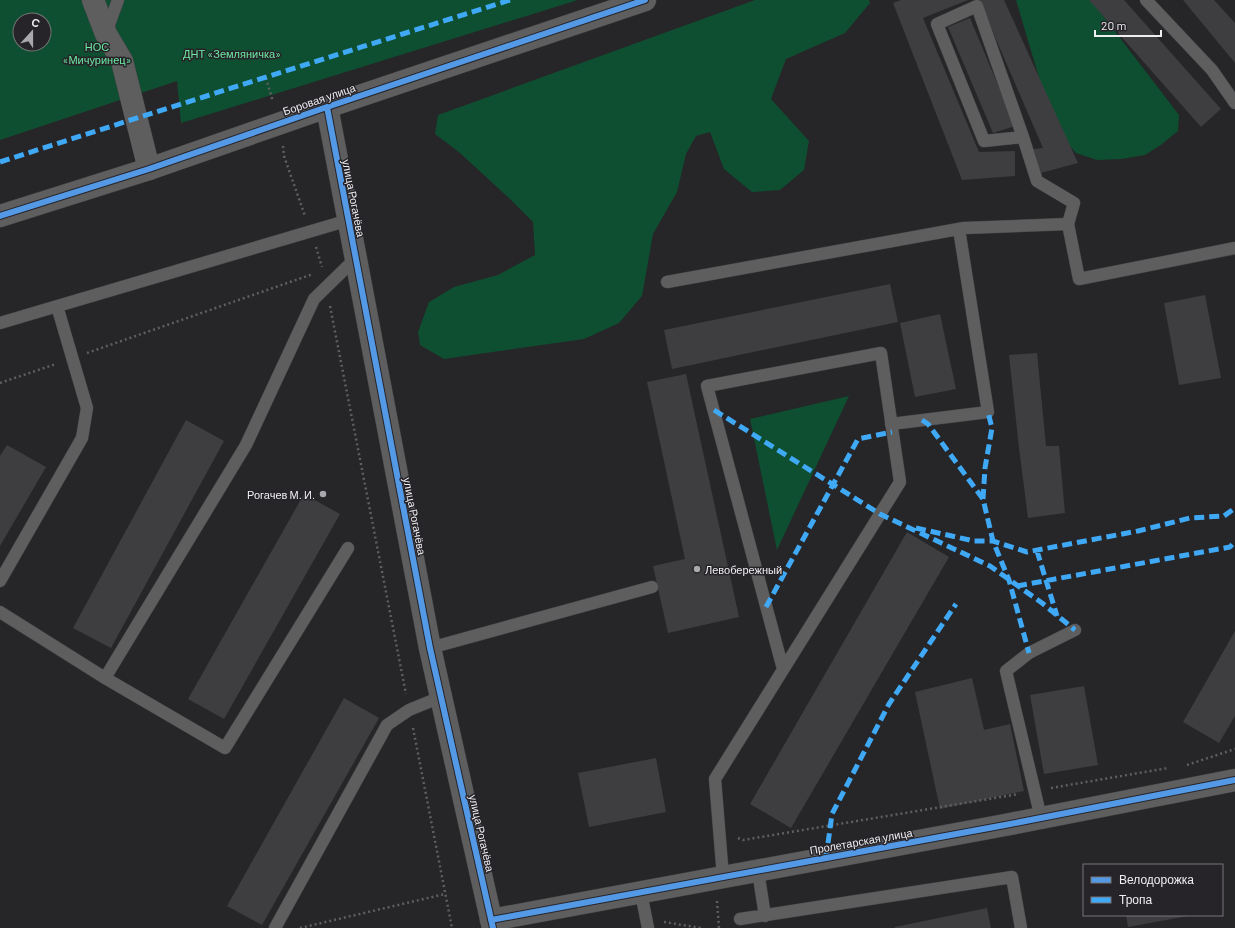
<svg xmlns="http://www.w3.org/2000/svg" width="1235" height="928" font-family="Barlow,sans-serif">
<rect width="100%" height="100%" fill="#262528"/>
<path fill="#0f4f31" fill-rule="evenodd" d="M0,0H578L181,123L177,81L0,140ZM20,20H44V44H20Z
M755,0H869L870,3L845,33L786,59L771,99L809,141L804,170L780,190L752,192L724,169L710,132L696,136L686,154L677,192L653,234L642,296L619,323L584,339L444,359L420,345L418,332L429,302L454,287L498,275L535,255L533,222L510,199L460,153L435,134L438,115Z
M1016,0H1091L1179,115L1178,131L1162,144L1145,155L1121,159L1097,160L1076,153L1054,128Z
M849,396L777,550L750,419Z"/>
<path fill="#3e3e40" d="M901,0H968L923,18L979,152L1015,151V176L962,180L893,3Z
M979,0H1004L1078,163L1037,174L1027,150L1043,148Z
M1089,0H1124L1221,109L1201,127Z
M1183,0H1214L1235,23V63Z
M970,18L1015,126L993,133L948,27Z
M890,284L898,322L672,369L664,330Z
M1205,295L1221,378L1179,385L1164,303Z
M940,314L956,389L915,397L900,323Z
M1037,353L1046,446H1059L1065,513L1028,518L1019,448L1009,355Z
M686,374L739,617L668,633L653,566L685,559L647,382Z
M186,420L224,441L111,648L73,628Z
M7,445L46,467L0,546V456Z
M304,494L340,514L224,719L188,699Z
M907,532L949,557L791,828L750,804Z
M1235,631V716L1219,743L1183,722Z
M972,678L984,730L1010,724L1024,791L940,809L915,692Z
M1084,686L1098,765L1044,774L1030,695Z
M344,698L379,718L262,925L227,906Z
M656,758L666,812L589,827L578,773Z
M987,908L991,928H895V927Z
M1126,915H1188V916L1128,927Z"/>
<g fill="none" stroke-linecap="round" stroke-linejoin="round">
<defs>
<path id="service" d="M1146,0L1212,70L1235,103
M977,6L1023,137L984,141L937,24Z
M106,33L118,0
M1023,137L1037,181L1074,203L1068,224L1079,279L1235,248
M667,282L964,228L1068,224
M0,323L349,220
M891,424L988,412L959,229
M0,581L82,438L87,408L57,306
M0,612L105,678L225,748L348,548
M430,648L652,587
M105,678L246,445L314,299L356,258
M1041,818L1006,671L1029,653L1075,630
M758,871L765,916
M723,877L715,779L900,482L881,353L707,386L783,669
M641,893L648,928
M740,919L1012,877L1021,928
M275,928L387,725L409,710L441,697"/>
<path id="minor" d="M93,0L106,34L122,61L149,169
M491,920L1005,825L1235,780"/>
<path id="tertiary" d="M327,107L430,648L493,928
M0,216L149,169L327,107L645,0"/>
</defs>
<use href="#service" stroke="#444346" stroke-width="13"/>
<use href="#minor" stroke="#444346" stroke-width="23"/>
<use href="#tertiary" stroke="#444346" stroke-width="23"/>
<path stroke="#5f5f60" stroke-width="2.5" stroke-dasharray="2 3" stroke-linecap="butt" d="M266,78L273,102
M283,146L284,156L305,216
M316,247L322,267
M330,306L406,694
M87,353L313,274
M0,383L56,364
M413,728L452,928
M1187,765L1235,749
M1051,788L1168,768
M738,838L743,840L1019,794
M717,901L719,928
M664,922L701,928
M300,928L445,894"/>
<use href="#service" stroke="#5e5e5f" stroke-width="12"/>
<use href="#minor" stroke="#5e5e5f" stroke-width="22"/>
<use href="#tertiary" stroke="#5e5e5f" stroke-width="22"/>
<path stroke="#3fa9f5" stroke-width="5" stroke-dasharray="10 5" stroke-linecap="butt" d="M0,162C170,107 340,54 510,0
M714,410L880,514L990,566L1042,603L1075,630
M922,420L928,424L983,499L993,541L1009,580L1029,653
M983,499L985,468L992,428L988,412
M916,528L974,541H993L1027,552L1138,531L1190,518L1224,516L1235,508
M1037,551L1057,616
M1017,586L1230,547L1235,541
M766,607L858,439L892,432
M826,858L832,814L889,704L956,604"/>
<defs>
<path id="cycleway" d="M327,107L430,648L493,928
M0,216L149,169L327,107L645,0
M491,920L1005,825L1235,780"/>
</defs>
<use href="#cycleway" stroke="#262429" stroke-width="8"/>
<use href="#cycleway" stroke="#5399e6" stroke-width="6"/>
</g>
<g fill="#a9a8ab" stroke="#262429" stroke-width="1.5">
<circle cx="323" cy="494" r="4"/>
<circle cx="697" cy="569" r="4"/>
</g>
<g text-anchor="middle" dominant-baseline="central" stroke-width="3" stroke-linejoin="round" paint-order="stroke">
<g font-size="11" fill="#6ceba4" stroke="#262429">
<text x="97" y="46">НОС<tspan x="97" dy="13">«Мичуринец»</tspan></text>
<text x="232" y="53">ДНТ «Земляничка»</text>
</g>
<g font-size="11" fill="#efeef1" stroke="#262429">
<text transform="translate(319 99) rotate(-19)">Боровая улица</text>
<text transform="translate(354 198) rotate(79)">улица Рогачёва</text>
<text transform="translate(415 516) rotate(79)">улица Рогачёва</text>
<text transform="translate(482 833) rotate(77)">улица Рогачёва</text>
<text transform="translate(861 841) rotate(-10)">Пролетарская улица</text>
</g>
<g font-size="11" fill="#efeef1" stroke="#262429" text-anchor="end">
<text x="315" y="494">Рогачев М. И.</text>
<text x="705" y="569" text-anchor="start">Левобережный</text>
</g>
</g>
<rect x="1083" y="864" width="140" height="52" fill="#262429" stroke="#767579"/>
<rect x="1091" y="877" width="20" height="6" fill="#5399e6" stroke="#767579"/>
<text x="1119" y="884" font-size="12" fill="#efeef1">Велодорожка</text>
<rect x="1091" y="897" width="20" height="6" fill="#3fa9f5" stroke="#767579"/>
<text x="1119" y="904" font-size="12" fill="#efeef1">Тропа</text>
<g transform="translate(32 32) rotate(21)"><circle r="19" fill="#262429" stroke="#767579"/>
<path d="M0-3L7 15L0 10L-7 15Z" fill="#a9a8ab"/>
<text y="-6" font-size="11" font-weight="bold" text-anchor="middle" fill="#efeef1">С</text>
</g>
<path d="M1095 30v6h66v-6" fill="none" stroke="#efeef1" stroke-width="2"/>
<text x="1101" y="30" font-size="12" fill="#efeef1" stroke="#262429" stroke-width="3" paint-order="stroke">20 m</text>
</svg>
